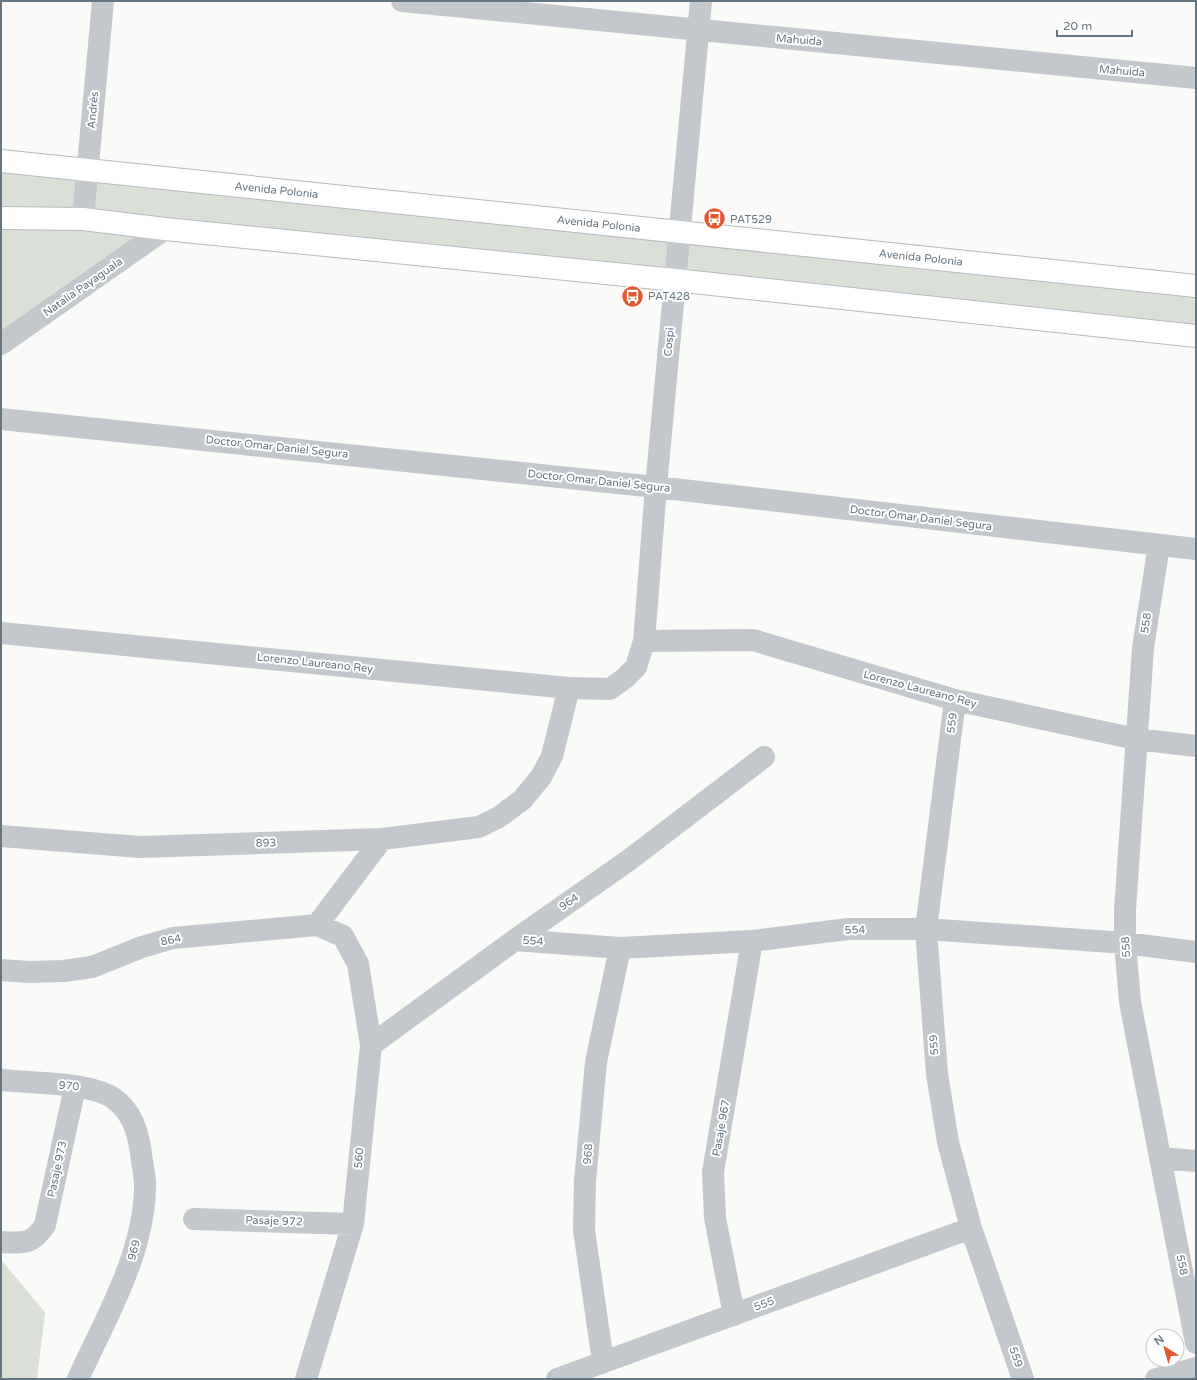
<svg xmlns="http://www.w3.org/2000/svg" width="1197" height="1380" font-family="'Varela Round',sans-serif">
<rect width="100%" height="100%" fill="#fafaf8"/>
<path fill="#dadfd7" d="M1,161L1196,286V336L165,229L1,344Z
M2,1261L45,1312L37,1379H1Z"/>
<g fill="none" stroke-linecap="round" stroke-linejoin="round">
<defs>
<g id="major">
<path id="s1" d="M1,161L1196,286"/>
<path d="M1,218L83,219L165,229L675,280L1196,336"/>
</g>
</defs>
<use href="#major" stroke="#b5babe" stroke-width="24"/>
<path stroke="#c3c8cc" stroke-width="22" d="M402,1L1196,78
M83,219L103,1
M1,344L165,229
M1,419L656,487L1196,549
M1159,545L1143,648L1125,910V943L1130,1002L1196,1343
M1,633L569,688L610,689L625,678L636,667L644,641L656,487L701,1
M644,641L753,640L955,700L1136,739L1196,746
M955,700L926,929L937,1074L948,1142L971,1228L1023,1379
M1,836L140,847L382,839L479,827L499,817L522,800L541,777L552,756L569,688
M317,925L382,839
M515,940L620,948L752,941L848,929H926L1125,943L1196,952
M1,970L29,972L64,971L92,967L142,947L173,938L317,925L343,936L358,964L371,1045L353,1224L306,1379
M371,1045L515,940L629,860L764,757
M1,1080C31,1083 89,1082 113,1098C132,1111 138,1132 141,1153C142,1165 146,1178 145,1189C143,1257 105,1319 78,1379
M1160,1158L1196,1161
M194,1219L353,1224
M1,1242C24,1243 32,1245 45,1225L75,1087
M734,1315L715,1218L713,1172L752,941
M603,1362L584,1230L585,1181L596,1062L620,948
M557,1379L971,1228
M1156,1379L1196,1368"/>
<use href="#major" stroke="#fff" stroke-width="22"/>
</g>
<defs>
<symbol id="bus-disc" viewBox="-11 -11 22 22"><circle r="9.5" fill="#e4572e" stroke="#fff"/><path d="M-5-6H5V4H4V6H2V4H-2V6H-4V4H-5ZM-3.5-4V0h7V-4ZM-3.5 1.2v1.5H-2V1.2ZM2 1.2v1.5H3.5V1.2Z" fill="#fff"/></symbol>
</defs>
<g fill-rule="evenodd">
<use href="#bus-disc" x="702" y="206" width="25" height="25"/>
<use href="#bus-disc" x="620" y="284" width="25" height="25"/>
</g>
<g text-anchor="middle" dominant-baseline="central" stroke-width="4" stroke-linejoin="round" paint-order="stroke">
<g font-size="11" fill="#657683" stroke="#fff">
<text transform="translate(799 40) rotate(5)">Mahuida</text>
<text transform="translate(1122 71) rotate(5)">Mahuida</text>
<text transform="translate(93 110) rotate(-85)">Andrés</text>
<text stroke="none"><textPath href="#s1" startOffset="277">Avenida Polonia</textPath></text>
<text stroke="none"><textPath href="#s1" startOffset="601">Avenida Polonia</textPath></text>
<text stroke="none"><textPath href="#s1" startOffset="925">Avenida Polonia</textPath></text>
<text transform="translate(83 287) rotate(-35)">Natalia Payaguala</text>
<text transform="translate(669 342) rotate(-85)">Cospi</text>
<text transform="translate(277 447) rotate(6)">Doctor Omar Daniel Segura</text>
<text transform="translate(599 481) rotate(6)">Doctor Omar Daniel Segura</text>
<text transform="translate(921 518) rotate(7)">Doctor Omar Daniel Segura</text>
<text transform="translate(1146 623) rotate(-82)">558</text>
<text transform="translate(315 663) rotate(6)">Lorenzo Laureano Rey</text>
<text transform="translate(920 689) rotate(15)">Lorenzo Laureano Rey</text>
<text transform="translate(952 723) rotate(-83)">559</text>
<text transform="translate(266 843) rotate(-2)">893</text>
<text transform="translate(569 902) rotate(-35)">964</text>
<text transform="translate(855 930) rotate(-2)">554</text>
<text transform="translate(171 940) rotate(-12)">864</text>
<text transform="translate(533 941) rotate(4)">554</text>
<text transform="translate(1126 947) rotate(-93)">558</text>
<text transform="translate(934 1045) rotate(-94)">559</text>
<text transform="translate(69 1086) rotate(6)">970</text>
<text transform="translate(721 1128) rotate(-80)">Pasaje 967</text>
<text transform="translate(588 1154) rotate(-85)">968</text>
<text transform="translate(359 1158) rotate(-84)">560</text>
<text transform="translate(57 1169) rotate(-78)">Pasaje 973</text>
<text transform="translate(274 1221) rotate(2)">Pasaje 972</text>
<text transform="translate(134 1250) rotate(-75)">969</text>
<text transform="translate(1182 1265) rotate(79)">558</text>
<text transform="translate(764 1304) rotate(-20)">555</text>
<text transform="translate(1016 1357) rotate(71)">559</text>
</g>
<g font-size="11" fill="#657683" stroke="#fff" text-anchor="start">
<text x="730" y="219">PAT529</text>
<text x="648" y="296">PAT428</text>
</g>
</g>
<rect width="1197" height="1380" fill="none" stroke="#657683" stroke-width="4"/>
<g transform="translate(1165 1348) rotate(323)"><circle r="19" fill="#ffffff" stroke="#c1c8cd"/>
<path d="M0-3L7 15L0 10L-7 15Z" fill="#e4572e"/>
<text y="-6" font-size="11" font-weight="bold" text-anchor="middle" fill="#657683">N</text>
</g>
<path d="M1057 30v6h75v-6" fill="none" stroke="#657683" stroke-width="2"/>
<text x="1063" y="30" font-size="12" fill="#657683" stroke="#ffffff" stroke-width="3" paint-order="stroke">20 m</text>
</svg>
